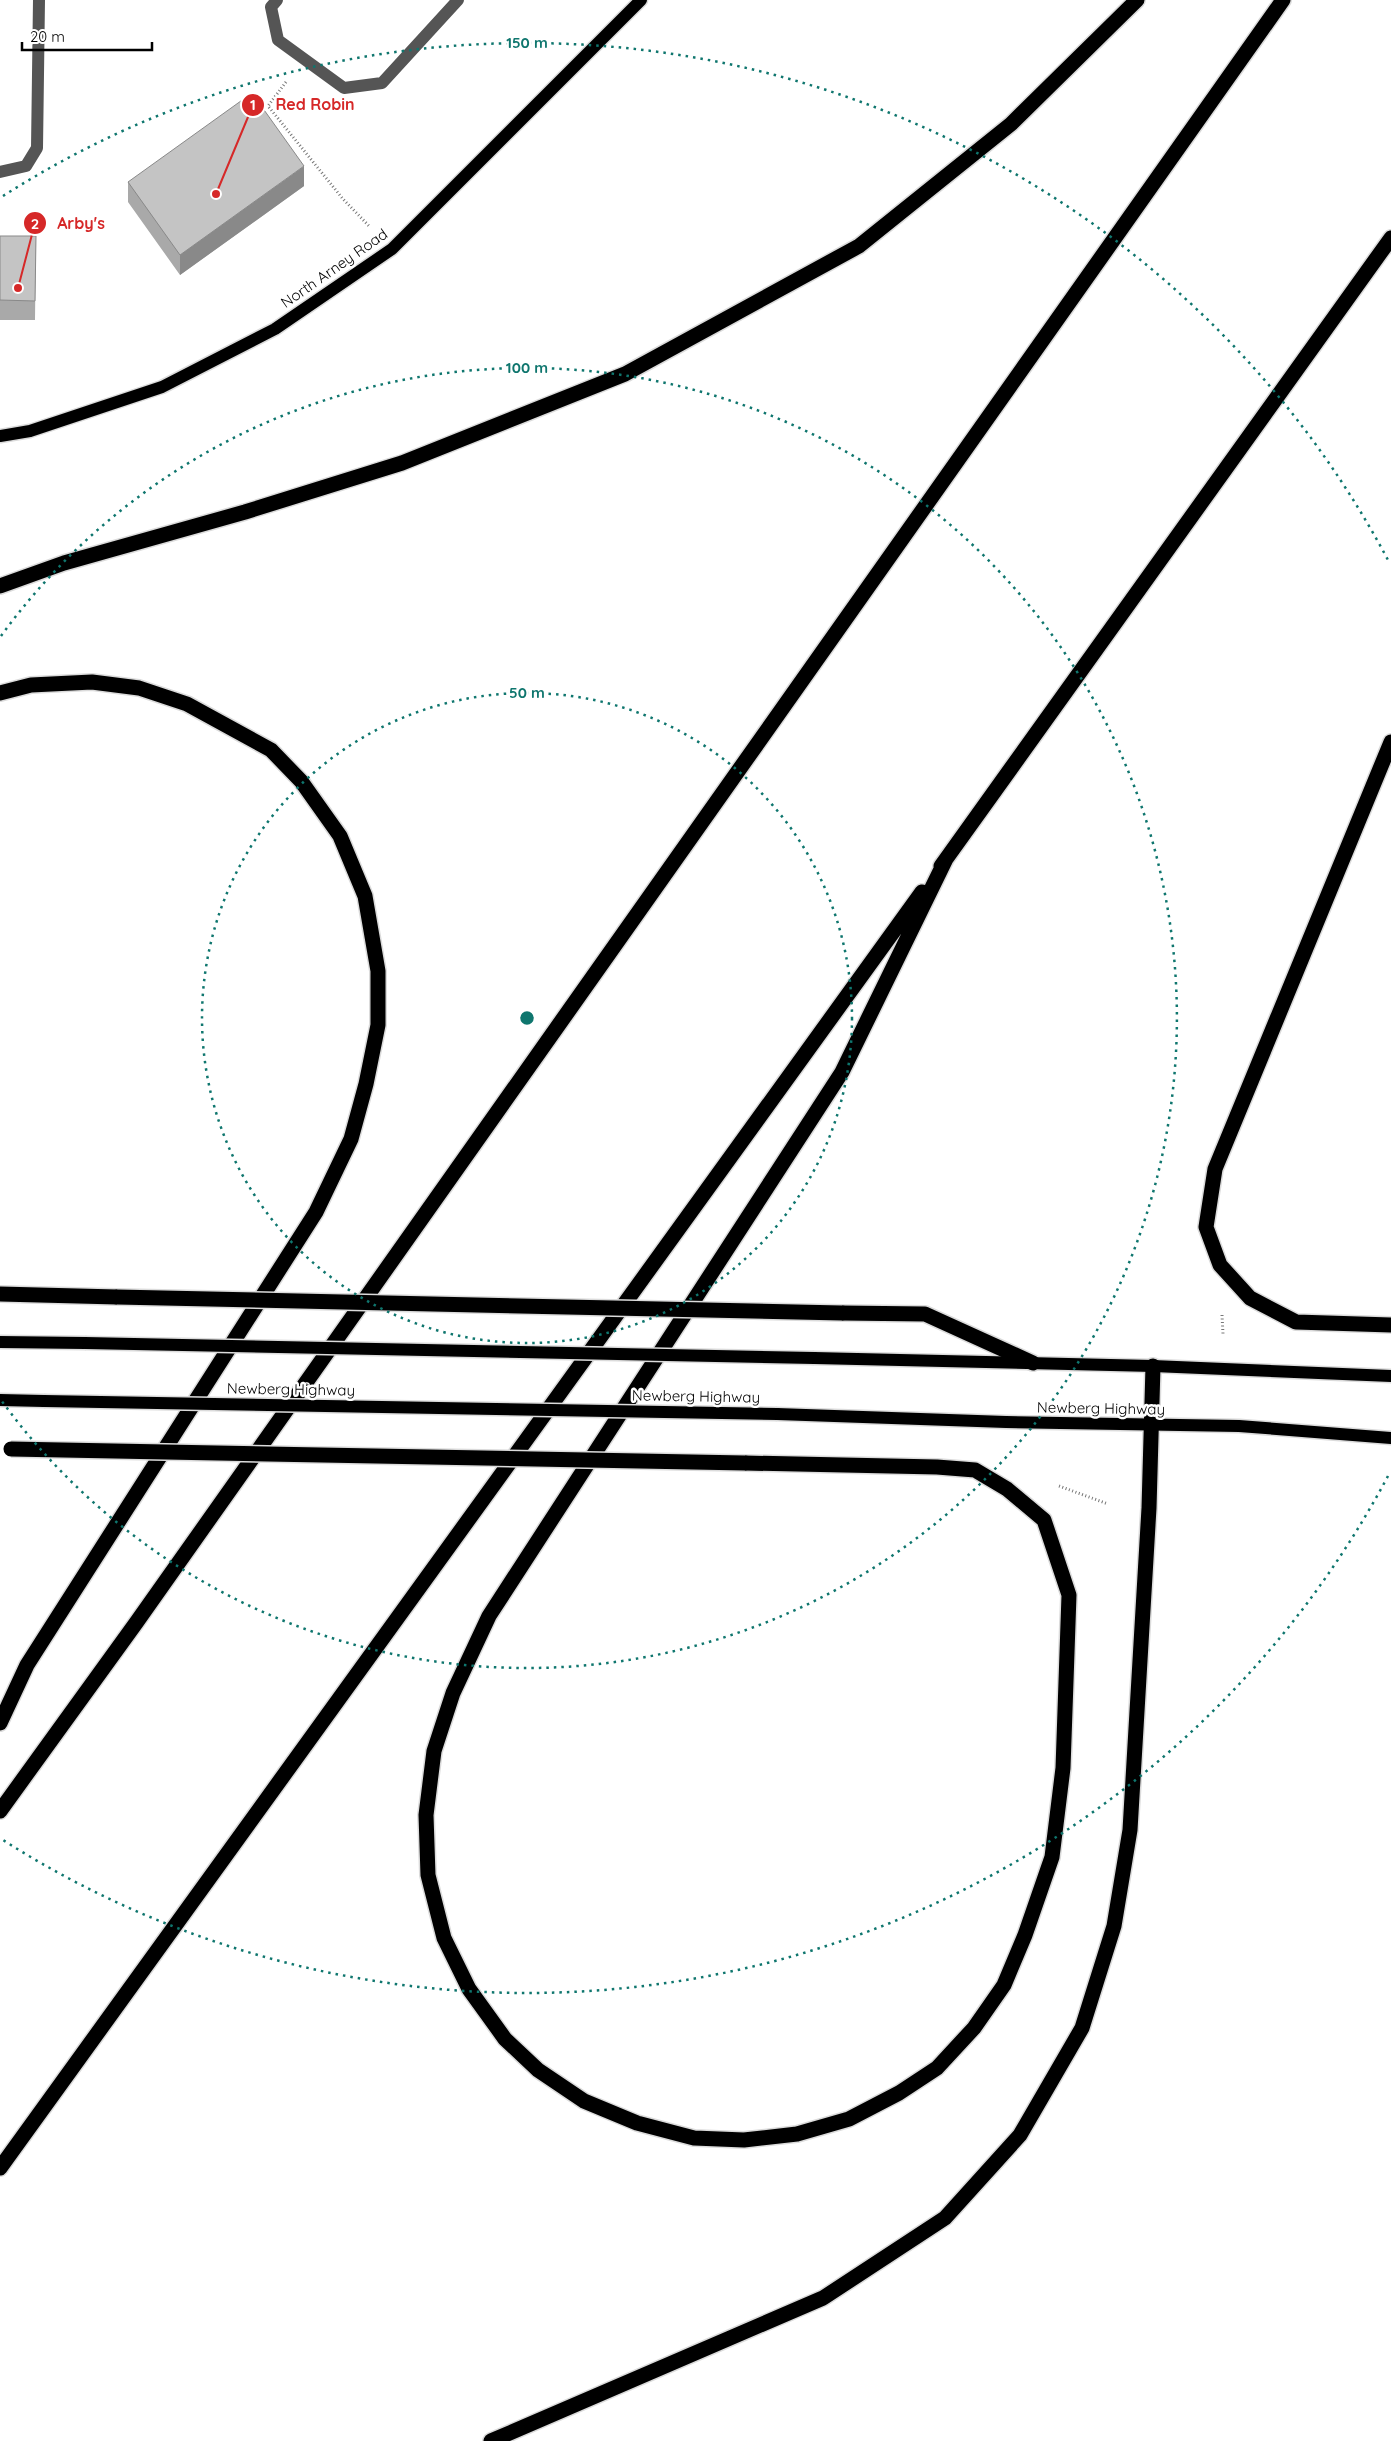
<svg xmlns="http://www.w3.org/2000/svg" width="1391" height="2441" font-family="Quicksand,sans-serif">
<rect width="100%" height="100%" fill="#fff"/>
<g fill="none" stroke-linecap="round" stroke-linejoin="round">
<defs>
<path id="major" d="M0,436L30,431L162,387L275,329L392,249L641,0
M0,1342L85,1343
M814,1358L1153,1366L1391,1376
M0,1400L44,1401
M777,1414L1006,1422L1239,1426L1391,1438"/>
<path id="highway" d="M0,586L64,563L245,512L402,463L625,374L859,246L1011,124L1137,0
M0,693L31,685L92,682L139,688L187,704L271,750L301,781L340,836L365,896L378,971V1025L366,1084L351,1139L316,1212L27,1665L0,1723
M1391,742L1215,1169L1206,1227L1220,1265L1250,1298L1296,1322L1391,1325
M941,866L1391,238
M0,1294L117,1297
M842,1313L925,1314L1033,1363
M745,1463L937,1467L975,1470L1007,1489L1044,1520L1069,1595L1063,1768L1052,1857L1025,1935L1004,1985L974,2028L937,2068L899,2093L849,2119L797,2134L744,2140L694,2138L637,2123L584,2101L538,2070L505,2039L469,1989L444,1938L428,1875L426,1815L434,1751L453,1693L489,1616L842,1072L946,859
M0,1811L136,1623L1283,0
M0,2168L922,892
M491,2441L823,2298L945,2218L1020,2135L1082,2028L1114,1926L1130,1830L1149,1508L1153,1366"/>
</defs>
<use href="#major" stroke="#dbdbdb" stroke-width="15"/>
<use href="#highway" stroke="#dbdbdb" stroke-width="18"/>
<path stroke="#777" stroke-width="3" stroke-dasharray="1 2.5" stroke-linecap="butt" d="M286,82L268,106L343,199L370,227
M1222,1315L1223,1334
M1059,1486L1108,1504"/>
<path stroke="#555" stroke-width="12" d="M277,0L271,7L278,40L344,88L382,83L458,0
M0,172L26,166L37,148L39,0"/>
<use href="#major" stroke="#000" stroke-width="12"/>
<use href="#highway" stroke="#000" stroke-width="15"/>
<defs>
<path id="major-bridge" d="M85,1343L814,1358
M44,1401L777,1414"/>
<path id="highway-bridge" d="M117,1297L842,1313
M11,1449L745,1463"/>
</defs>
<use href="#major-bridge" stroke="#dbdbdb" stroke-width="15" stroke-linecap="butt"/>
<use href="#highway-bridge" stroke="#dbdbdb" stroke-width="18" stroke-linecap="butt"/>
<use href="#major-bridge" stroke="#000" stroke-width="12"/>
<use href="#highway-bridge" stroke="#000" stroke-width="15"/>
</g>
<path fill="#a9a9a9" d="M128,182L304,186L180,275L128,202Z
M0,236H36L35,320H0Z"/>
<path fill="#898989" d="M304,166V186L180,275V255Z"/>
<path fill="#c4c4c4" stroke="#898989" d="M252,93L304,166L180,255L128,182Z
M0,236H36L35,301L0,300Z"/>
<g fill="none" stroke="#0f766e" stroke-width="2.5" stroke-dasharray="2.5 5">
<circle cx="527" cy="1018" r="325"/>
<path d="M1 636A650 650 0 1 1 1 1400"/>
<path d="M1388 1476A975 975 0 0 1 3 1840M3 196A975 975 0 0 1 1388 560"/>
</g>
<g text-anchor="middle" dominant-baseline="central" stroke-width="5" stroke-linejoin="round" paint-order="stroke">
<g font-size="15" fill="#000" stroke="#fff">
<text transform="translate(334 268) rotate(-35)">North Arney Road</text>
<text transform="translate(291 1389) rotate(1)">Newberg Highway</text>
<text transform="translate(696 1396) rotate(1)">Newberg Highway</text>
<text transform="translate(1101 1408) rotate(1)">Newberg Highway</text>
</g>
</g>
<circle cx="527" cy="1018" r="8" fill="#0f766e" stroke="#fff" stroke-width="2.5"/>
<g font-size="15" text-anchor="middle" font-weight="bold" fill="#0f766e" stroke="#fff" stroke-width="5" stroke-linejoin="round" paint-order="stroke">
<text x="527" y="48">150 m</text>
<text x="527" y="373">100 m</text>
<text x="527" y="698">50 m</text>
</g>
<path fill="none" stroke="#d62828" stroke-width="2" d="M216 194L253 105M18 288L35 223"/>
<g fill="#d62828" stroke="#fff" stroke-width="2">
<circle cx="216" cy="194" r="5"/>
<circle cx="18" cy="288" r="5"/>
<circle cx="253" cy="105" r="12"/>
<circle cx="35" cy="223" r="12"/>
</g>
<g font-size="15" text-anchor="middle" font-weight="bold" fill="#fff">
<text x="253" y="110">1</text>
<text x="35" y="229">2</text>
</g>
<g font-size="16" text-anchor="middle" font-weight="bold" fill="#d62828" stroke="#fff" stroke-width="5" stroke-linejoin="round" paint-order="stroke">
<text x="315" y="110">Red Robin</text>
<text x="81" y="229">Arby's</text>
</g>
<path d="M22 42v8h130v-8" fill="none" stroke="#000000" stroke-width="2.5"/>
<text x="30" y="42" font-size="15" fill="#000000" stroke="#ffffff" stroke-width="4" paint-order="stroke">20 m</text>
</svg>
